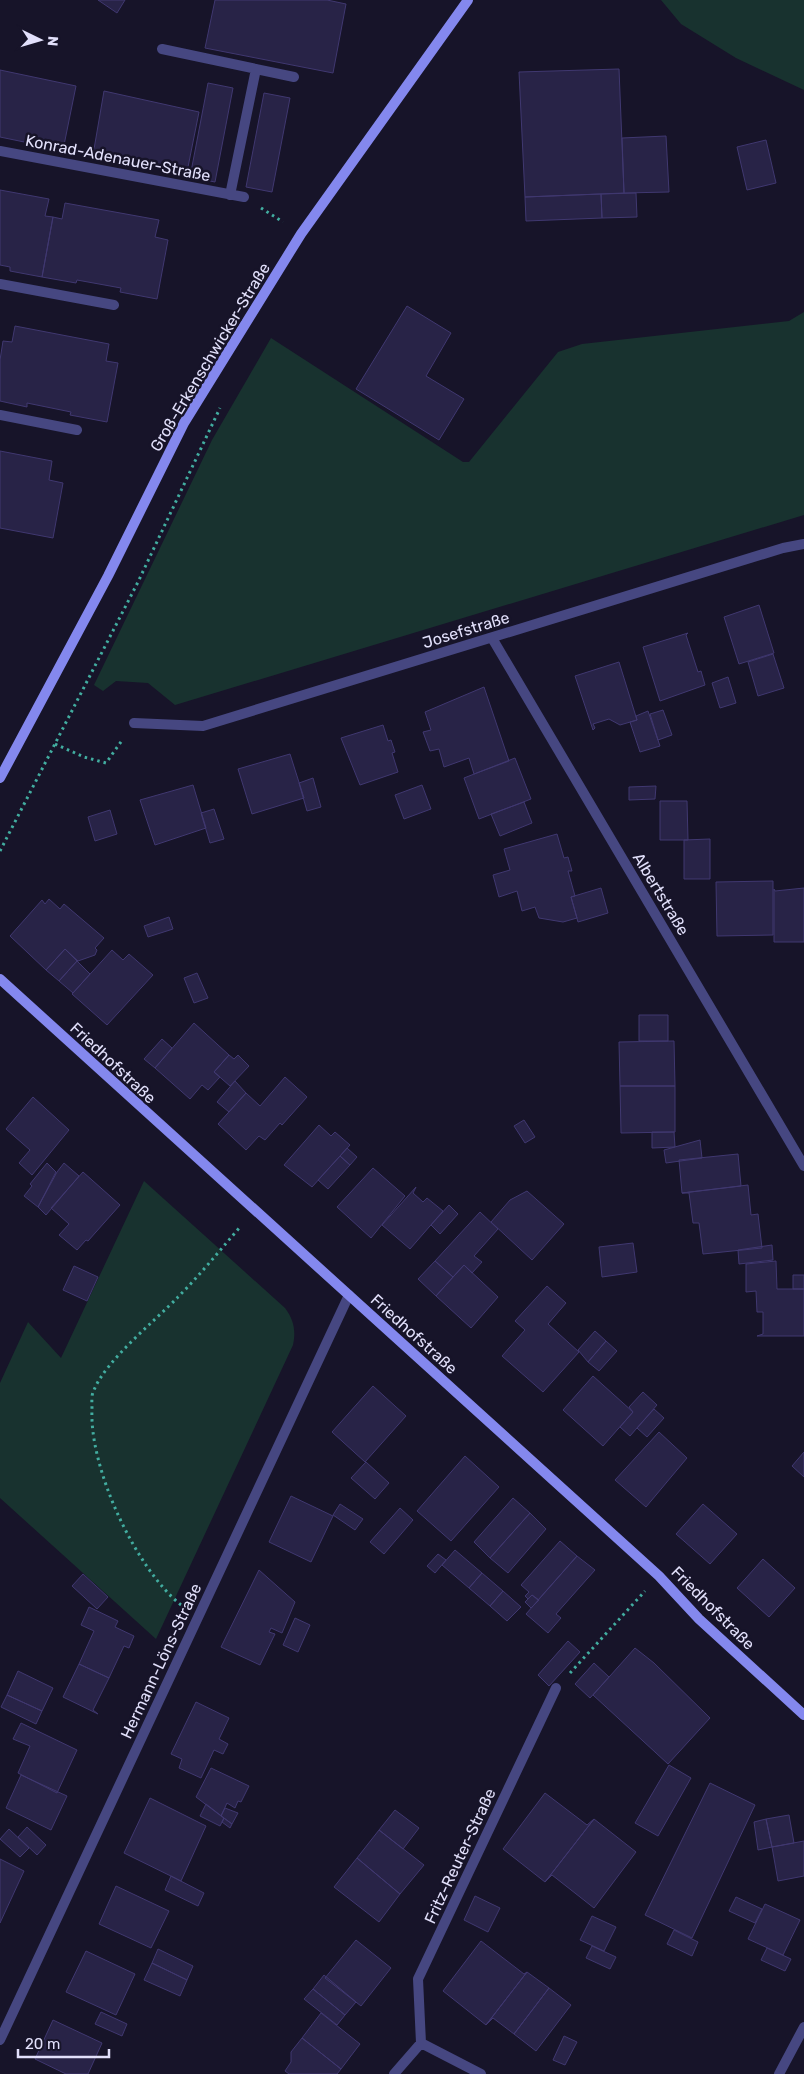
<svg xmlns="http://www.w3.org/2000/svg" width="804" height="2074" font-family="Rubik,sans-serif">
<rect width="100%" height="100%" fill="#171429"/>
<path fill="#18322f" d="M661,0H804V90L736,58L681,24Z
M804,312V515L175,705L148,683L116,681L103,691L94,685L212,440L271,338L463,462H469L558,352L582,344L789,321Z
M144,1181L285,1308C294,1320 296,1331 293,1345L156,1639L0,1498V1383L28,1322L61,1358Z"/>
<path fill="#282347" stroke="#403870" d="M98,0H125L117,13Z
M215,0H327L346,4L333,73L205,48Z
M619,69L624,193L525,197L519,72Z
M0,70L76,86L63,150L0,137Z
M208,83L233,88L215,182L190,177Z
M104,91L199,112L187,172L93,155Z
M264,93L290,98L272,192L246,187Z
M666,136L669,192L624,193L622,138Z
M766,140L776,183L747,190L737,147Z
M0,190L49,199L45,216L53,217L42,277L10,271V267L0,265Z
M636,193L637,217L602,218L601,194Z
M601,194L602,218L526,221L525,197Z
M65,203L159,220L155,237L168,240L157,299L120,292L121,288L77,280L76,283L42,277L53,217L62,219Z
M407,306L451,333L426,376L464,399L439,440L356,389Z
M15,326L109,344L106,361L118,363L107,422L70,415L71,412L27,403V407L0,401V360L3,341L12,342Z
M0,451L52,461L49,480L63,483L53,538L0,528Z
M759,605L774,653L739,664L724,617Z
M688,633L686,635L698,672L701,671L705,685L660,701L643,647Z
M773,654L784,688L758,696L748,662Z
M619,662L637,720L620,725L609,719L593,724L595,728L593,730L575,676Z
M728,677L736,703L720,708L712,683Z
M484,687L509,761L474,774L469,758L444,767L439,749L430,751L423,732L431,730L425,712Z
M663,710L672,735L658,740L650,714Z
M648,711L660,746L640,752L630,722L637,720L636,716Z
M383,725L388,741L391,740L395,752L392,753L398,772L360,785L341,738Z
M290,754L304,798L252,814L238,769Z
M515,758L531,799L479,819L464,778Z
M313,778L321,807L307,811L299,783Z
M193,785L206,828L155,845L140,800Z
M422,785L431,809L404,819L395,795Z
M656,786L655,799L629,800V787Z
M660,801H687L688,840H660Z
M524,802L532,823L500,836L491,814Z
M214,809L224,839L210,843L201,813Z
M110,810L117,834L95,841L88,817Z
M557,834L564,858L568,857L572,871H568L575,896L571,897L577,918L563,922L539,918L535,907L522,911L517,891L499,897L493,875L510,870L504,849Z
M710,839V879H684V840Z
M773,881V935L717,936L716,882Z
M601,888L608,913L578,922L571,897Z
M804,888V942H774V889L775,891Z
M49,899L60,909L64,904L104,938L95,948L97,950L95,955L78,961L65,949L46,970L10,936L42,900L45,904Z
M169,917L173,929L148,937L144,926Z
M65,949L77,961L59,981L46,970Z
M112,950L123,960L129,954L153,975L107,1025L72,994Z
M77,961L90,974L73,993L59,981Z
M197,973L208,998L194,1003L184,978Z
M639,1015H668V1041H639Z
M194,1023L229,1055L214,1072L220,1077L208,1090L202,1085L190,1099L155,1068Z
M162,1039L172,1048L155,1068L144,1059Z
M674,1041L675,1086H620L619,1042Z
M229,1055L234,1059L238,1055L249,1066L230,1086L214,1072Z
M285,1077L307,1097L282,1125L280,1123L265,1140L259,1136L246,1150L218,1124L246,1093L260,1106Z
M235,1081L246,1093L229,1112L217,1102Z
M620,1086H675V1132L621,1133Z
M33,1097L69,1130L32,1175L19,1163L30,1150L6,1129Z
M524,1120L535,1137L525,1143L514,1126Z
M319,1125L331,1136L335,1132L350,1145L312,1187L284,1165Z
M652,1132H674L675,1147L652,1148Z
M700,1140L702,1158L666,1163L664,1150Z
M347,1148L357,1157L350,1165L340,1156Z
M738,1154L741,1186L682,1193L679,1160Z
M340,1156L350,1165L328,1189L318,1180Z
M47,1163L56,1172L38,1207L24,1196L32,1186L30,1184Z
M64,1163L79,1176L46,1215L38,1207L57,1172Z
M373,1168L405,1196L371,1238L337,1207Z
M83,1172L120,1205L88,1241L86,1240L77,1250L59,1235L69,1224L51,1208Z
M748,1185L751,1215L758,1214L762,1248L703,1254L699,1223H693L689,1193H682Z
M416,1187L413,1193L423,1202L427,1198L443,1211L410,1249L382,1225Z
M527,1191L564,1224L532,1260L491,1222L510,1200Z
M449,1205L458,1214L440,1234L431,1225Z
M480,1212L498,1229L474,1256L482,1262L472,1273L464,1265L453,1277L435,1261Z
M633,1243L637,1272L602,1277L599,1247Z
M772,1245L773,1260L739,1264L738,1250Z
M435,1261L453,1277L436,1296L418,1279Z
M776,1261L777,1289H804V1336H757L763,1334V1312H757L756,1291L746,1292V1264Z
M464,1265L498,1297L471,1328L436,1296Z
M74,1266L98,1277L87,1301L63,1290Z
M793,1275H804V1289H793Z
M547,1286L566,1303L548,1324L579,1352L543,1392L502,1356L525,1330L515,1321Z
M595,1331L606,1341L588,1362L578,1350Z
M606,1341L617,1351L599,1371L588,1362Z
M593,1376L633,1412L603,1446L563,1410Z
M373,1386L406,1416L365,1462L332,1432Z
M643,1392L657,1405L630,1436L620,1427L633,1412L629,1407Z
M654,1409L664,1418L647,1437L637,1428Z
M659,1432L687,1458L646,1507L615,1480Z
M804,1452V1477L792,1466Z
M465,1456L499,1487L451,1541L417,1511Z
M366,1462L389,1483L375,1499L351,1478Z
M291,1496L333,1516L311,1562L269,1542Z
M513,1498L530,1513L490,1558L474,1542Z
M340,1504L363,1519L355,1530L333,1515Z
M703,1504L737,1534L710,1564L676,1534Z
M400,1508L413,1520L384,1554L370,1542Z
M530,1513L546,1529L508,1573L490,1558Z
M560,1541L577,1556L538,1600L532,1595L528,1599L525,1596L529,1592L521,1585Z
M455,1550L482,1573L469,1588L442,1565Z
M438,1554L446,1560L435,1573L427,1566Z
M577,1556L595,1570L556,1614L561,1618L548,1633L526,1614Z
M763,1559L795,1588L769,1617L737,1588Z
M259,1570L295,1602L282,1633L271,1628L269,1632L275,1634L260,1665L221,1647Z
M482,1573L503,1591L490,1606L469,1588Z
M83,1574L108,1597L97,1609L72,1586Z
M503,1591L521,1607L507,1621L490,1606Z
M532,1595L539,1600L531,1608L525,1602Z
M89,1607L118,1621L115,1627L134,1636L129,1648L124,1646L109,1678L79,1664L94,1631L81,1625Z
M295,1618L310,1625L298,1652L283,1645Z
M568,1641L580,1652L549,1686L538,1675Z
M635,1648L654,1663L710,1718L668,1764L593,1695Z
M594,1663L609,1677L590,1698L575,1684Z
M79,1664L109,1678L93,1710L98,1714L63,1697Z
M18,1671L53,1688L42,1711L7,1695Z
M7,1695L42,1711L36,1724L1,1707Z
M196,1702L229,1718L219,1739L228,1744L223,1754L214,1750L201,1778L179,1768L182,1759L171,1754Z
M21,1723L77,1750L57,1793L18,1773L30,1746L13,1739Z
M669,1765L691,1778L658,1836L635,1823Z
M211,1768L249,1786L241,1802L238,1801L235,1808L227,1803L221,1816L196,1797Z
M21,1775L67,1796L51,1830L6,1808Z
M710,1783L755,1805L692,1938L645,1915Z
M545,1793L587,1825L594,1819L545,1882L503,1849Z
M150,1798L206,1826L181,1881L124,1853Z
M206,1804L224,1818L220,1826L200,1816Z
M225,1808L238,1813L232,1824L221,1816Z
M395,1810L419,1828L403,1849L379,1830Z
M789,1815L794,1843L772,1847L766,1819Z
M224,1818L232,1824L230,1828L222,1822Z
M594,1819L636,1852L594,1908L552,1875L545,1882Z
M766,1819L772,1847L758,1850L754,1822Z
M27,1827L46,1845L37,1855L18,1837Z
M9,1829L29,1848L20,1857L0,1839Z
M379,1830L424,1865L400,1894L357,1858Z
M804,1841V1876L778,1881L772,1847Z
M357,1858L400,1894L379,1922L334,1887Z
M0,1859L24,1871L0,1923Z
M171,1876L204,1893L198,1906L165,1890Z
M116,1886L169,1911L151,1948L99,1924Z
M475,1896L500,1908L488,1932L464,1920Z
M736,1897L762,1909L755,1923L729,1911Z
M765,1904L800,1920L783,1955L748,1939Z
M592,1916L616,1927L604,1951L580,1940Z
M674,1930L698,1942L692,1956L667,1944Z
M356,1940L391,1968L361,2006L325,1978Z
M481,1941L524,1974L527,1972L486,2025L443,1991Z
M592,1946L616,1957L610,1969L586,1958Z
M767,1948L791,1959L785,1971L761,1960Z
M158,1949L193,1966L187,1980L152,1963Z
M86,1951L135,1974L116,2015L66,1992Z
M152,1963L187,1980L180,1996L144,1980Z
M527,1972L549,1988L514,2034L493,2018L486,2025Z
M324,1975L356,2002L345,2015L313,1989Z
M549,1988L571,2005L536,2051L514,2034Z
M313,1989L345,2015L337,2025L304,1999Z
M101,2012L127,2024L122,2036L95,2024Z
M321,2013L360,2044L341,2069L302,2038Z
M53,2020L102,2043L88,2074H66L35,2059Z
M564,2036L577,2042L565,2065L553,2060Z
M302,2038L341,2069L337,2074H289L285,2071L291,2062V2052Z"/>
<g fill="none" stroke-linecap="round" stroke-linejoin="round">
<path stroke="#42ada0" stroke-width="3" stroke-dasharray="2.5 4" stroke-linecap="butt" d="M261,208L283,222
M55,744L84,757L106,763L123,739
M0,851L138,582L220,408
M181,1605C135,1568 89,1467 92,1409C92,1403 91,1395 94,1390C106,1360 155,1321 178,1297C200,1275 220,1250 241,1226
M570,1673L645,1591"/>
<path stroke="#464781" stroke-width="10" d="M162,49L294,77
M0,151L244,197
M230,195L256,69
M0,284L114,305
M0,415L77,430
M492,638L804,1166
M134,723L203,726L783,548L804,544
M0,2040L349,1295
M394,2074L421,2043
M481,2074L421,2043L418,1979L556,1688
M779,2074L804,2027"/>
<path stroke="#8488ee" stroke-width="10" d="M0,778L108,576L184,423L301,234L468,0
M0,979L659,1576L699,1619L804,1715"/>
</g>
<g text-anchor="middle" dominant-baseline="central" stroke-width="5" stroke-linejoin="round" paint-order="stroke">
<g font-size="16" fill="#e2e0fb" stroke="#171429">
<text transform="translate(118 158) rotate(11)">Konrad-Adenauer-Straße</text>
<text transform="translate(210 357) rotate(-59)">Groß-Erkenschwicker-Straße</text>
<text transform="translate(466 630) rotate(-17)">Josefstraße</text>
<text transform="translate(661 894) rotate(59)">Albertstraße</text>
<text transform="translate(113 1063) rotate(43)">Friedhofstraße</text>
<text transform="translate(414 1334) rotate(42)">Friedhofstraße</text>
<text transform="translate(713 1608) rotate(45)">Friedhofstraße</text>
<text transform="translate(161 1661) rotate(-65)">Hermann-Löns-Straße</text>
<text transform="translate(460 1856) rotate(-65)">Fritz-Reuter-Straße</text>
</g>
</g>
<g transform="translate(40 40) rotate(95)" stroke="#171429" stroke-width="4" paint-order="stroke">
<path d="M0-4L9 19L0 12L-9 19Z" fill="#e2e0fb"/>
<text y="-8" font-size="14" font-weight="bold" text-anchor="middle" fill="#e2e0fb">N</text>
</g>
<path d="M18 2049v8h91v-8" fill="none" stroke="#e2e0fb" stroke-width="2.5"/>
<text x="25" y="2049" font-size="15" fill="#e2e0fb" stroke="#171429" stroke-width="4" paint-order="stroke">20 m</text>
</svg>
